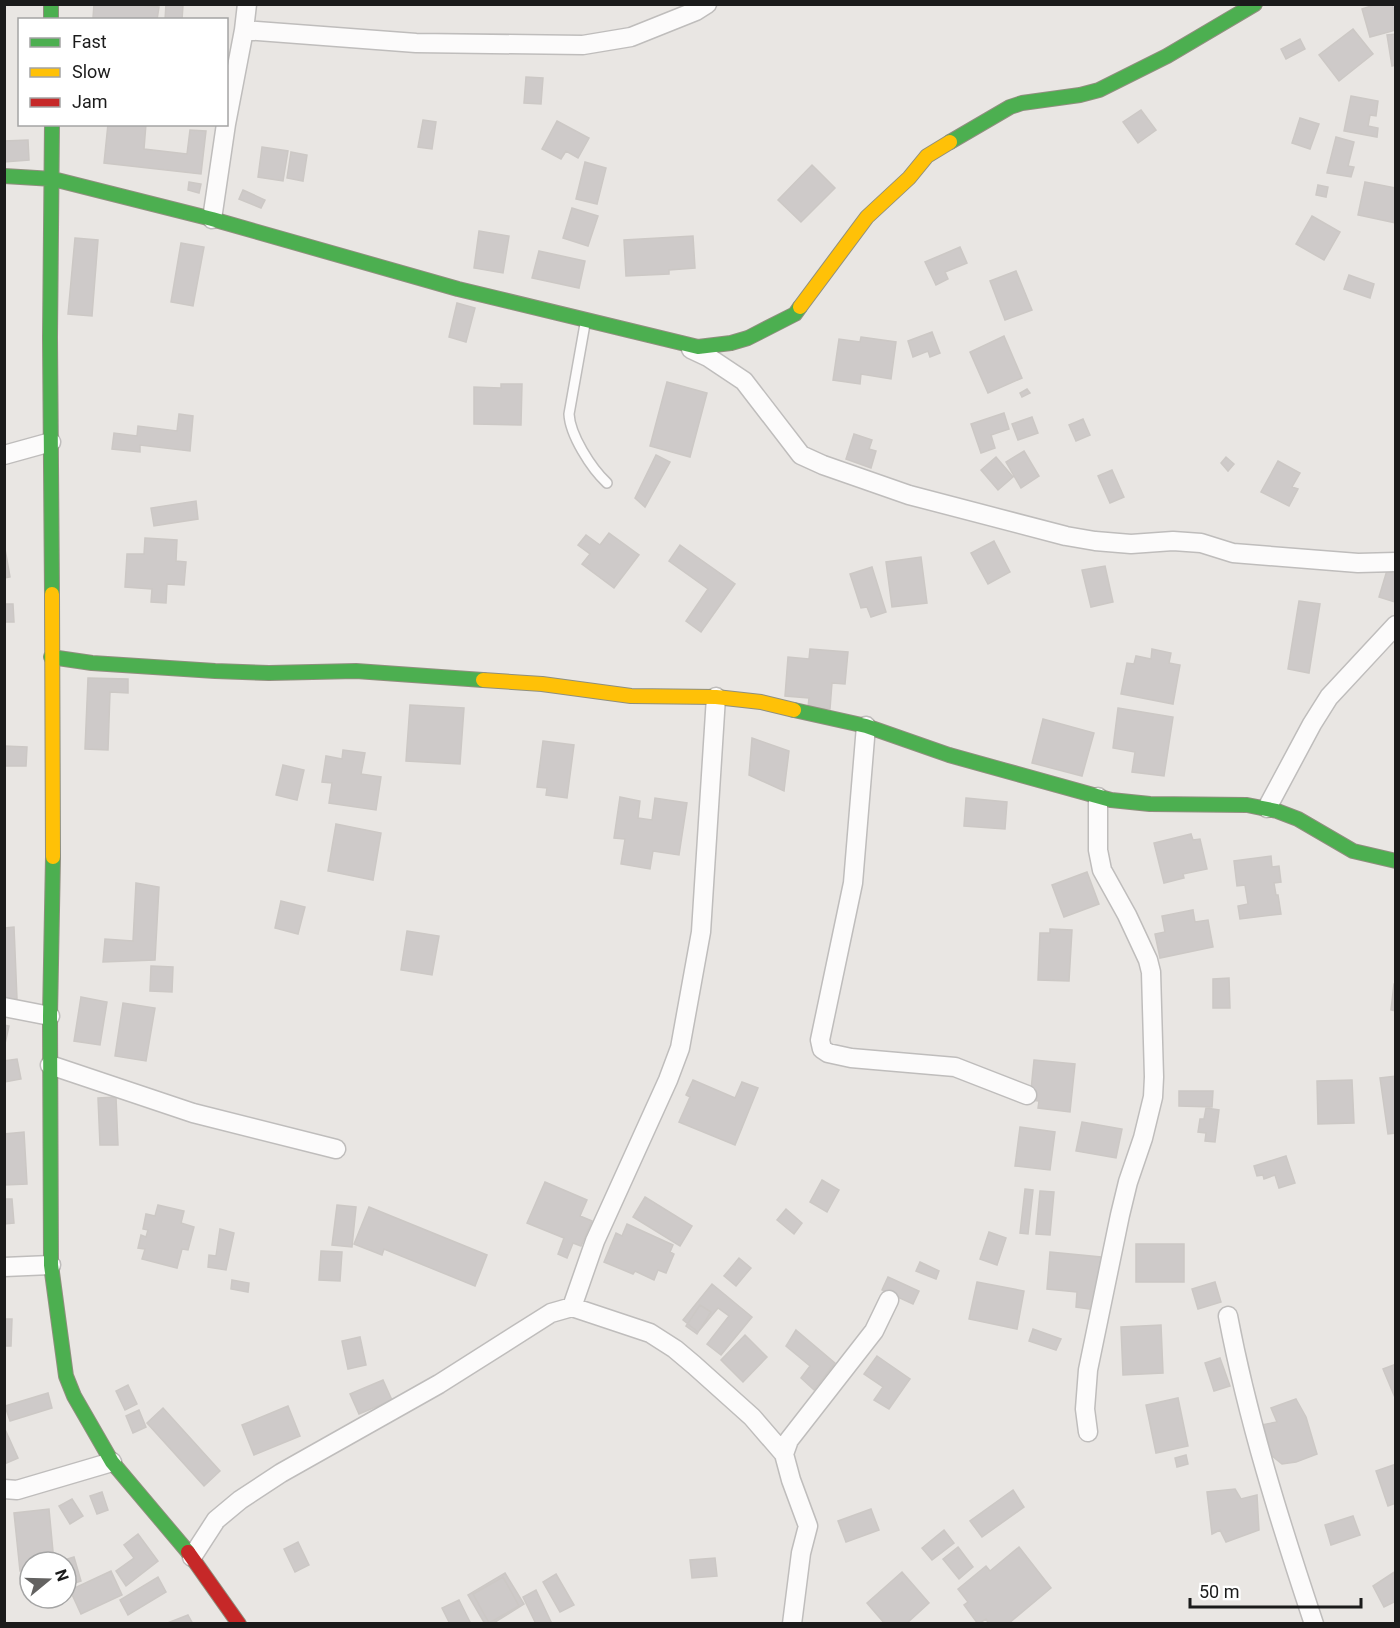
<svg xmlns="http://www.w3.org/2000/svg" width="1400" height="1628" font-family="Roboto,sans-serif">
<rect width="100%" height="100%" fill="#e9e6e3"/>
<path fill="#cecac9" stroke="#ccc8c5" stroke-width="1.5" d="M94,4H132L159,7L157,20L93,18Z
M166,4L183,5L182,20H165Z
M1377,4H1392L1396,16V30L1370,37L1362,9Z
M1353,29L1373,54L1339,81L1319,55Z
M1396,34V65L1392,66L1387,35Z
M1300,39L1305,49L1286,59L1281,49Z
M526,77L543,78L541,104L524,103Z
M1351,96L1378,101L1376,116L1370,115L1368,126L1378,128L1377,137L1344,131Z
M1141,110L1156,130L1138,143L1123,122Z
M1300,118L1319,124L1310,149L1292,143Z
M423,120L436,122L432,149L418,147Z
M557,121L589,138L578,158L566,151L561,159L542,149Z
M108,124H146L144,149L187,154L190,130L206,131L201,174L104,163Z
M1336,137L1354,142L1348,166L1354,167L1351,177L1327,173Z
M28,140L29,160L4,162V141Z
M262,147L288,151L283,181L258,177Z
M291,152L307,155L303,181L287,178Z
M585,162L606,168L597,204L576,199Z
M812,165L835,188L801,222L778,200Z
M189,182L201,184L199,193L188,190Z
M1365,182L1396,188V223L1358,215Z
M1318,185L1328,187L1326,197L1316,195Z
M243,190L265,200L261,208L239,199Z
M572,208L598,216L588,246L563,238Z
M1312,216L1340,232L1324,260L1296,244Z
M479,231L509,236L503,273L474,268Z
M693,236L695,268L669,270V274L626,276L624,240Z
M75,238L98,240L92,316L68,314Z
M181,243L204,247L193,306L171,302Z
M960,247L967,263L945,272L948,279L936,285L925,262Z
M539,251L585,261L579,288L532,278Z
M1016,271L1032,310L1005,320L990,281Z
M1349,275L1374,284L1370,298L1344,289Z
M457,303L475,308L466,342L449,337Z
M932,332L940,353L930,357L928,351L913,357L908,341Z
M1004,336L1022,378L988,393L970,352Z
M861,337L896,342L891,379L861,374L860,384L833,380L839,339L860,342Z
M667,382L707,393L690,457L650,446Z
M501,384H522L521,425L474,424V387L501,388Z
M1027,389L1030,393L1022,397L1020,393Z
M1004,413L1009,429L991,435L995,448L981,453L971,424Z
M179,414L193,416L190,451L140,445V452L112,449L114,433L137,436L138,426L177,431Z
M1032,417L1038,433L1018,440L1012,424Z
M1083,419L1090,435L1076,441L1069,425Z
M854,434L872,440L869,449L876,451L871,468L846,459Z
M1024,451L1039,476L1021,488L1006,462Z
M656,455L670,462L645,507L635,498Z
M996,457L1013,477L998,490L981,470Z
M1226,457L1234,464L1228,471L1221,463Z
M1278,461L1300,473L1292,487L1298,489L1289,506L1261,492Z
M1112,470L1124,497L1110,503L1098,476Z
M196,501L198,519L154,526L151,508Z
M609,533L639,555L614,588L582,564L590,554L578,545L586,535L600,545Z
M145,538L177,540L176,561L186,562L184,585L167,584L166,603L151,602L152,589L125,587L127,554H144Z
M994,541L1010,572L988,584L971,553Z
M680,545L735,584L701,632L686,621L708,589L669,561Z
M5,549L10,577L4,578V550Z
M921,557L927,603L892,607L886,562Z
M1105,566L1113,602L1091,607L1082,570Z
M872,567L886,612L871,617L867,607L861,608L850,574Z
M1388,567L1396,569L1395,602L1379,597Z
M1299,601L1320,604L1309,673L1288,669Z
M4,604H13L14,622H4Z
M810,649L848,652L845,684L832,683L830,709L808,707L809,698L785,696L788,657L809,659Z
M1152,649L1171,653L1169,663L1180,665L1173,704L1121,694L1127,663L1134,664L1136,656L1151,659Z
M88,678L128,679V693L110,692L108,750L85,749Z
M410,705L464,708L460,764L406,761Z
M1118,708L1173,717L1164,776L1132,772L1135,752L1113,748Z
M1043,719L1094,733L1082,776L1032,763Z
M752,738L789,751L784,791L749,775Z
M543,741L574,745L567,798L546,795L547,788L537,787Z
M4,746L27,747L26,766H4Z
M343,750L365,753L361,774L381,777L376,810L329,803L332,783L322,782L326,756L342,759Z
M283,765L304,770L297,800L276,795Z
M620,797L640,801L638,818L652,820L655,798L687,803L679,855L653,851L650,869L621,864L625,839L614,838Z
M966,798L1007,802L1005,829L964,826Z
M336,824L381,833L373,880L328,871Z
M1191,834L1193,840L1200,839L1207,869L1183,874L1184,878L1164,883L1154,843Z
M1271,856L1272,867L1279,866L1281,882L1274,883L1276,895H1278L1281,914L1240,919L1238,906L1248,904L1245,885L1237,886L1234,861Z
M1087,872L1099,904L1064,917L1052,885Z
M136,883L159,887L155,960L103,962L105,939L133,941Z
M281,901L305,907L298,934L275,928Z
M1193,910L1195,922L1208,920L1213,947L1160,958L1155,934L1165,932L1162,916Z
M14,927L17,999L4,1000V928Z
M1050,929L1072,930L1069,981L1038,980L1040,933H1050Z
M407,931L439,936L432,975L401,970Z
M151,966L173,967L172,992L150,991Z
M1229,978L1230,1008H1213V979Z
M1394,984H1396V1011L1391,1010Z
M81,997L107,1002L100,1045L74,1041Z
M123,1003L155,1008L146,1061L115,1056Z
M4,1025L9,1026L4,1048Z
M17,1059L21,1079L4,1082V1061Z
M1034,1060L1075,1064L1070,1112L1038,1108L1039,1101L1030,1100Z
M1396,1076V1133L1388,1134L1380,1078Z
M693,1080L735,1098L742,1082L758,1088L735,1145L679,1122L690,1097L686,1095Z
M1352,1080L1354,1123L1318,1124L1317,1081Z
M1179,1091H1213L1212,1107L1179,1106Z
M116,1097L118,1145H100L98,1098Z
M1206,1108L1219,1110L1215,1142L1205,1141L1206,1133L1198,1132L1200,1119H1204Z
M1082,1122L1122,1129L1116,1158L1076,1151Z
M1020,1127L1055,1132L1050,1170L1015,1166Z
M24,1132L27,1184L4,1185V1134Z
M1286,1156L1295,1183L1279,1188L1275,1175L1264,1179L1263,1175L1257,1176L1254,1166Z
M822,1180L839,1190L827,1212L810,1202Z
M545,1182L587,1200L580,1216L592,1221L581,1246L573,1243L567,1258L558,1254L564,1238L527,1223Z
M1025,1189L1033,1190L1028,1234L1020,1233Z
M1040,1191L1054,1192L1050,1235L1036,1234Z
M645,1197L692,1226L680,1246L633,1217Z
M4,1199H12L14,1223L4,1224Z
M158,1205L184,1211L181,1223L194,1227L188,1250L182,1249L177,1268L142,1259L145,1249L138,1248L141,1235L146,1237L148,1230L143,1229L146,1214L155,1216Z
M337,1205L356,1207L352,1247L332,1245Z
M369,1207L487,1255L475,1286L384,1249L382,1255L354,1244Z
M786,1209L802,1223L794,1234L777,1220Z
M627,1224L673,1245L670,1252L674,1254L666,1273L658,1270L654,1280L635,1271L633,1274L604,1262L616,1233L622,1236Z
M220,1229L234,1233L226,1270L208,1267L209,1255L216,1256Z
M989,1232L1006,1238L997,1265L980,1259Z
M1136,1244H1184V1282H1136Z
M321,1251L342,1252L340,1281L319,1280Z
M1050,1252L1101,1257L1096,1310L1076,1307L1077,1292L1047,1289Z
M739,1258L751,1268L736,1286L724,1276Z
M920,1262L939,1271L936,1279L916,1271Z
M888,1277L919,1291L913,1304L882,1290Z
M232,1280L249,1283L248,1292L231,1289Z
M977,1282L1024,1291L1017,1329L969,1319Z
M1215,1282L1221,1302L1198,1309L1192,1289Z
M712,1284L752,1317L721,1355L707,1344L729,1316L718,1308L698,1332L683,1320Z
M700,1305L711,1312L697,1334L686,1326Z
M4,1319H12L11,1346H4Z
M1161,1325L1163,1373L1123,1375L1121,1327Z
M1033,1329L1061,1339L1056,1350L1029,1341Z
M796,1330L835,1363L814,1390L801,1378L810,1366L786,1346Z
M745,1335L767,1357L743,1382L721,1360Z
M360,1337L366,1365L348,1369L342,1341Z
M877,1356L910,1379L889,1409L874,1400L883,1387L864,1374Z
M1220,1358L1230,1386L1214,1391L1205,1363Z
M1396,1364V1400L1383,1369Z
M383,1380L392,1400L359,1414L350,1394Z
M128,1385L137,1404L125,1410L116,1391Z
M48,1393L52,1408L10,1421L5,1406Z
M1178,1398L1188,1446L1156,1453L1146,1405Z
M1296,1399L1306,1417L1317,1454L1296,1462L1282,1464L1267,1452L1261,1425L1277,1422L1271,1408Z
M288,1406L300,1436L254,1455L242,1425Z
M163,1408L220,1471L204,1486L147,1423Z
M139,1410L146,1427L133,1433L126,1416Z
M4,1427L18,1458L4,1464Z
M1186,1455L1188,1464L1177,1467L1175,1458Z
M1396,1464V1503L1388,1506L1376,1471Z
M1235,1489L1241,1499L1257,1495L1259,1530L1226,1542L1220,1530L1212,1534L1207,1492Z
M1013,1490L1024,1507L982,1537L970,1521Z
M102,1492L108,1510L97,1514L90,1496Z
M72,1499L83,1516L70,1524L59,1506Z
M49,1509L54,1562H30V1570L20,1571L14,1513Z
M871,1509L879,1530L846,1542L838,1521Z
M1353,1516L1360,1535L1331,1545L1325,1525Z
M944,1530L954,1543L932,1560L922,1548Z
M138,1534L158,1561L126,1586L116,1571L134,1558L124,1545Z
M298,1542L309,1565L295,1572L284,1549Z
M958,1547L973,1567L959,1579L943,1559Z
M1019,1547L1051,1588L1008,1624H989L986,1619L978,1624L964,1605L968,1602L958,1589L986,1566L990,1571Z
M74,1557L81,1581L69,1585L66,1577V1562L61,1561Z
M715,1558L717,1576L692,1578L690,1560Z
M111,1571L122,1595L81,1614L70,1590Z
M1396,1571V1601L1384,1607L1373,1586Z
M902,1572L929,1603L906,1624H885L867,1603Z
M505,1573L524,1604L492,1624H485L468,1595Z
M556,1574L574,1605L560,1612L543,1582Z
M158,1577L166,1592L128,1615L120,1600Z
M503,1577L519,1606L489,1623L473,1594Z
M536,1590L552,1624H536L523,1597Z
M459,1600L471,1624H450L442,1608Z
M188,1615L193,1624H165Z"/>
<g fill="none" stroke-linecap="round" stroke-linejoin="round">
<defs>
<path id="lane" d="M585,324L569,414C570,435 591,468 607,483"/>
<path id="street" d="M244,30L416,43L583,45L631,37L696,11L707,4
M226,124L244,30L247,4
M212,219L226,124
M691,349L708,357L744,381L801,455L823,465L909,495L1066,536L1095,541L1131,544L1173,541L1201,543L1233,553L1358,563L1396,562
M4,455L51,442
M866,726L853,883L820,1040L822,1049L828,1053L851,1058L955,1067L1027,1095
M1267,808L1312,724L1329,697L1396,625
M4,1007L50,1016
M50,1065L193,1113L336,1149
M4,1267L51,1265
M572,1307L595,1241L668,1080L680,1048L701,932L716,697
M1228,1316C1248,1421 1280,1522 1314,1624
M1088,1432L1085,1409L1088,1370L1120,1215L1128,1182L1143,1138L1153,1097L1154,1077L1151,972L1148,960L1127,915L1102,870L1098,850V797
M4,1489L17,1490L112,1462
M192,1557L216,1520L240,1500L281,1473L439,1384L551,1313L572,1307L650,1333L675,1349L694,1365L752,1417L784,1454
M792,1624L801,1553L808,1526L791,1480L784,1454L789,1440L874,1331L889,1300"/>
<path id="fast" d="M51,4V20
M52,124L50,337L52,594
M950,142L1010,107L1022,103L1080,95L1099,90L1167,56L1255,4
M4,176L53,179L212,219L458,289L698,347L731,343L748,338L795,314L800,307
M51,657L92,663L215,671L269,673L356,671L483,680
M794,710L866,726L949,755L1111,800L1150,804L1247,805L1277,811L1298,819L1353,851L1396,861
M53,857L50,1016L51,1265L66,1376L74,1396L112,1462L188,1552"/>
<path id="slow" d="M800,307L867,217L909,178L927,156L950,142
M52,594L53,857
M483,680L542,684L631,696L716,697L761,702L794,710"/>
<path id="jam" d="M188,1552L239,1624"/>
</defs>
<use href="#lane" stroke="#bfbdbc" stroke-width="12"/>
<use href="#street" stroke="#bfbdbc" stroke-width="21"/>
<use href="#fast" stroke="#8f8f7e" stroke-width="16"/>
<use href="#slow" stroke="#8f8f7e" stroke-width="16"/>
<use href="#jam" stroke="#8f8f7e" stroke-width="16"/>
<use href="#lane" stroke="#fcfbfb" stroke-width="9"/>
<use href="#street" stroke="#fcfbfb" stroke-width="18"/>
<use href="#fast" stroke="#4caf50" stroke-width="14"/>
<use href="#slow" stroke="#ffc107" stroke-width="14"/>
<use href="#jam" stroke="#c62828" stroke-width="14"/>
</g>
<rect width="1400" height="1628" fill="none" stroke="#1b1b1b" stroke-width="12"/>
<rect x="18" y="18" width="210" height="108" fill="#ffffff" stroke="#a4a4a4" stroke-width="1.5"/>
<rect x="30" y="38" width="30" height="9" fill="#4caf50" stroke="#a4a4a4" stroke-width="1.5"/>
<text x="72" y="48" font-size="18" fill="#1b1b1b">Fast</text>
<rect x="30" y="68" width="30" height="9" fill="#ffc107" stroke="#a4a4a4" stroke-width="1.5"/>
<text x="72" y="78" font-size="18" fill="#1b1b1b">Slow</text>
<rect x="30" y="98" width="30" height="9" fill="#c62828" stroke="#a4a4a4" stroke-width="1.5"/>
<text x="72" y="108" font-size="18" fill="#1b1b1b">Jam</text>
<g transform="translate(48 1580) rotate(71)"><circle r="28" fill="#ffffff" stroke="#a4a4a4" stroke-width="1.5"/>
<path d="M0-4.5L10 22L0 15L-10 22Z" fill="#636261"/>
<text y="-9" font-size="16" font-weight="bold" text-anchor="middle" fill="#1b1b1b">N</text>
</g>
<path d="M1190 1598v9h171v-9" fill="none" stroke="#1b1b1b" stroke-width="3"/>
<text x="1199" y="1598" font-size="18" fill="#1b1b1b" stroke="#ffffff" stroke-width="4.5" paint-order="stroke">50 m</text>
</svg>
